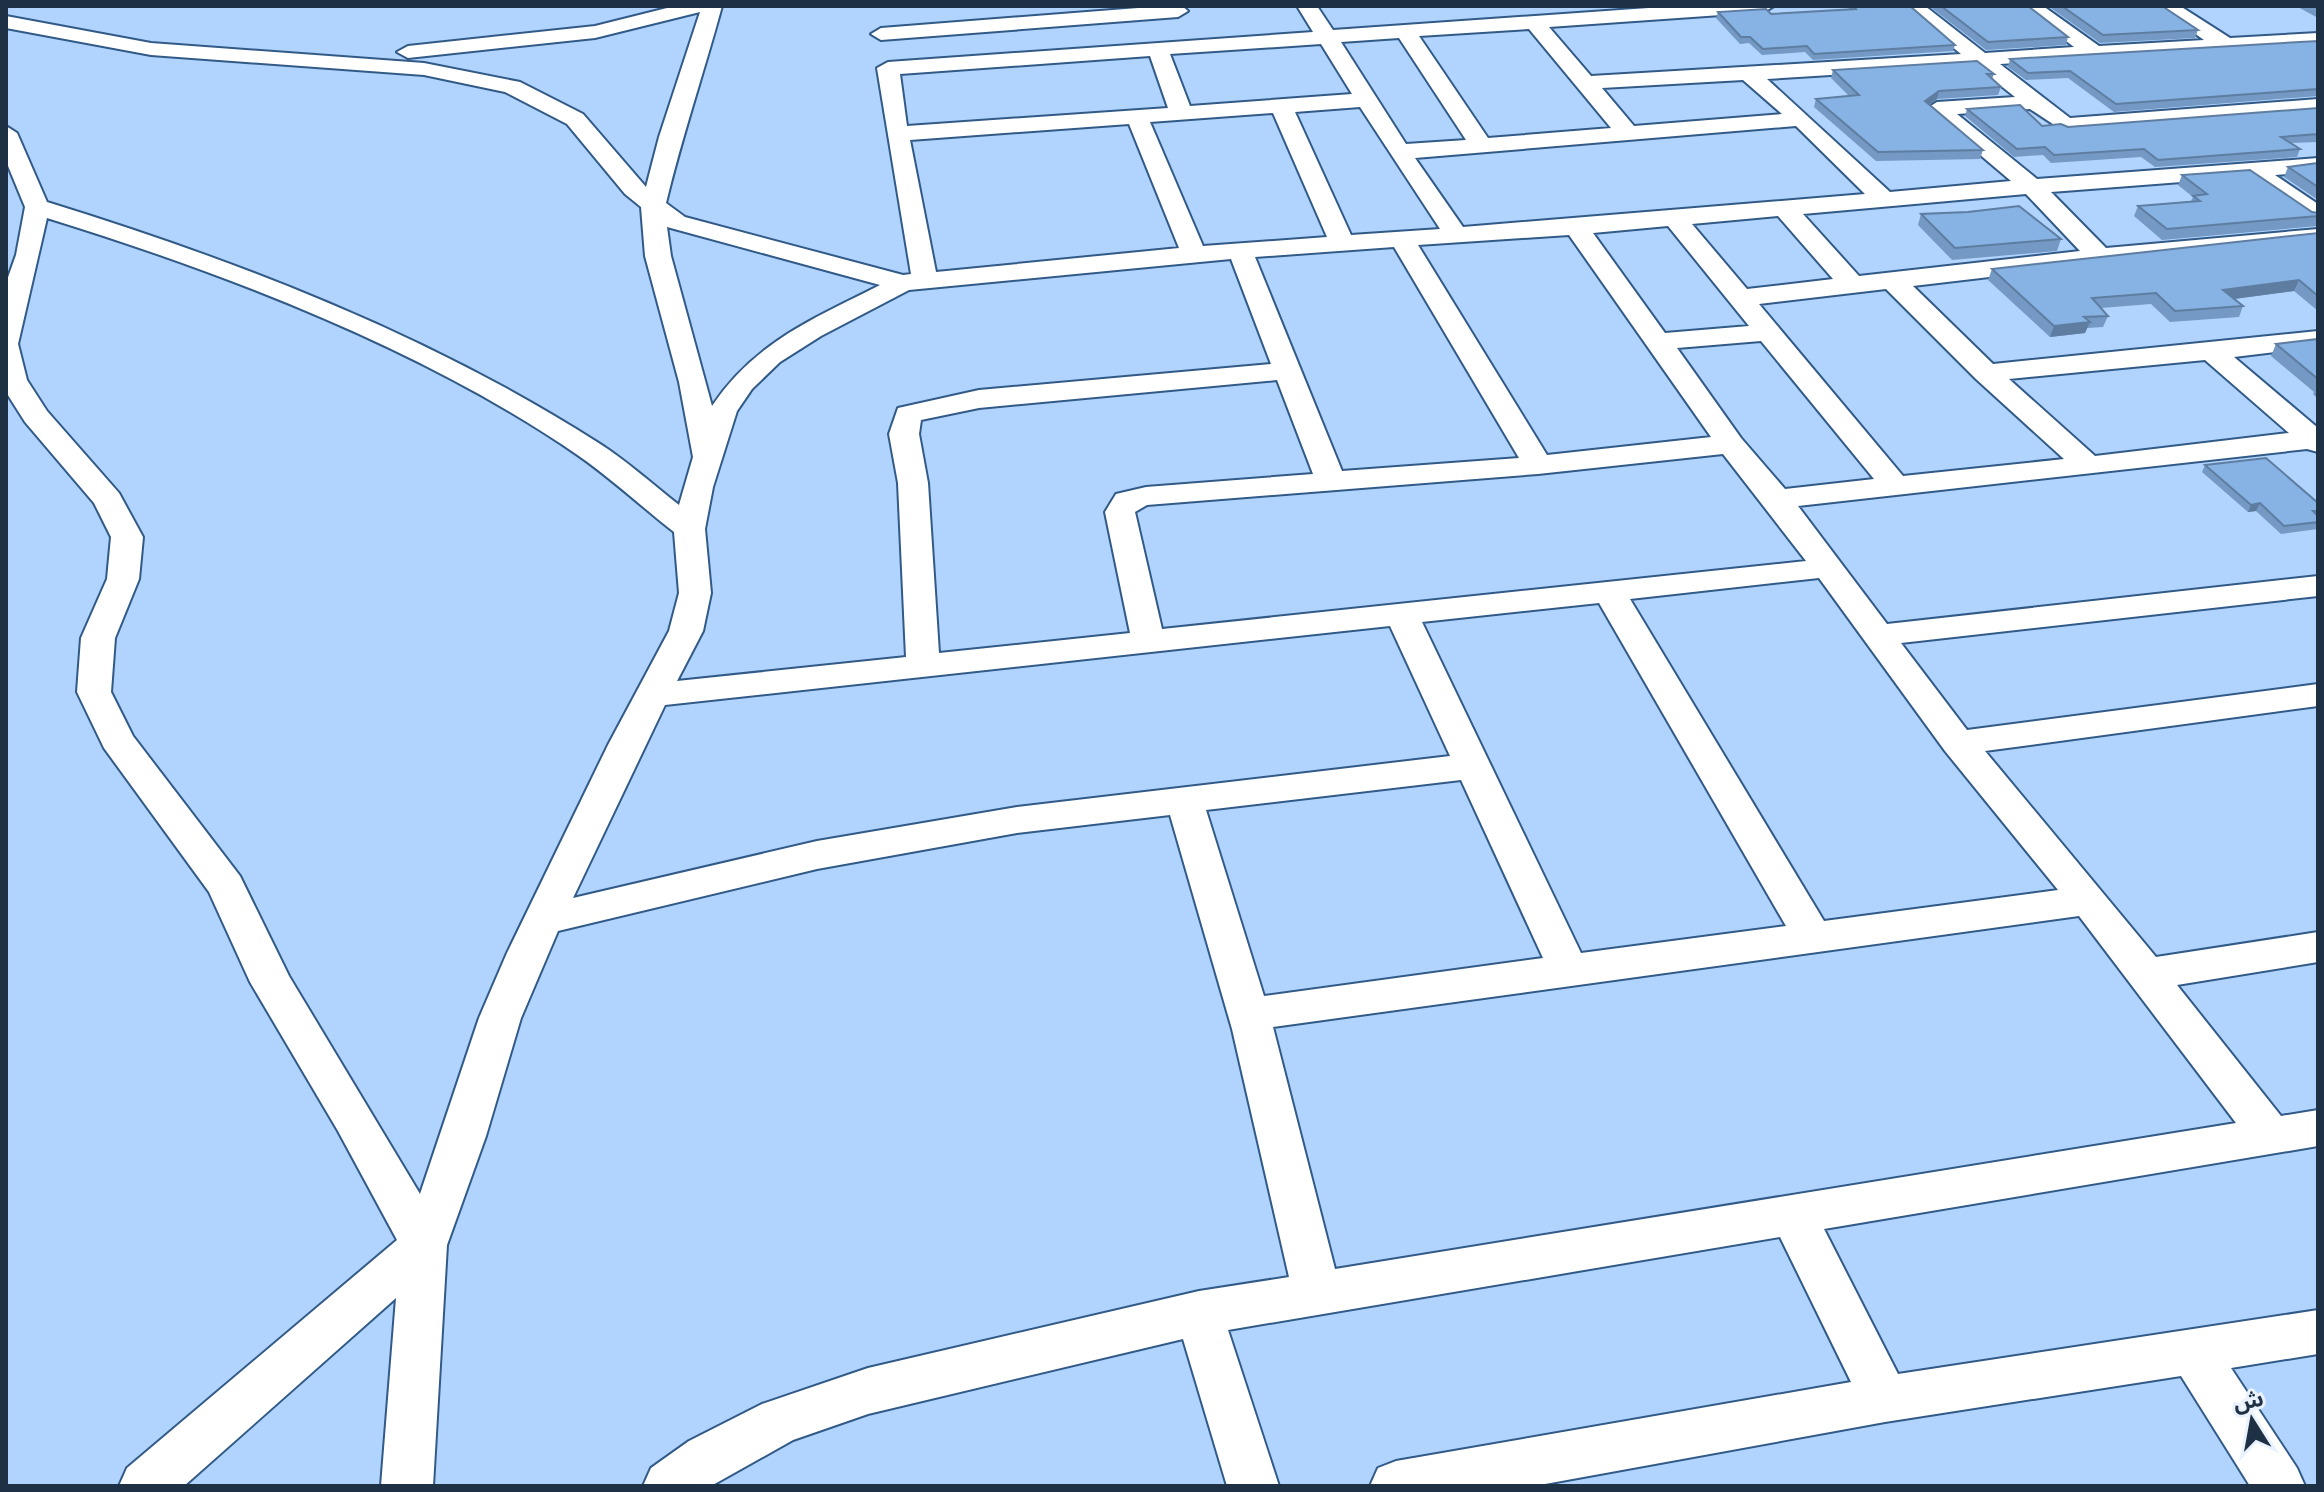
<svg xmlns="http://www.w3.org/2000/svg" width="2324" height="1492" font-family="Montserrat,'Noto Sans Arabic',sans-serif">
<rect width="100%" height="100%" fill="#b0d4fe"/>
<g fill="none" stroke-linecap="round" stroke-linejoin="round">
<defs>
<path id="minor" d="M675,6H722C704,72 682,136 666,203L685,217L903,275L911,274L877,68L888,62L1313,32L1297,6H1317L1333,30L1677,6H1774L1764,12L1549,27L1591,76L1961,54L1902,6H1925L1985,53L2074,47L2020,6H2043L2099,46L2204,40L2156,6H2180L2230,38L2318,33V45L2000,64L2070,118L2318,99V113L2065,132L2030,109L1957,114L2037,179L2318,158V172L2275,175L2318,204V222L2309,220L2247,177L2051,192L2106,248L2318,229V243L2151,258L1913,286L1993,364L2318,331V347L2234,357L2318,428V452L2307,449L1798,506L1887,624L2318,576V596L1901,643L1967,730L2318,684V706L1985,751L2156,957L2318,932V962L2177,985L2281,1116L2318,1110V1146L1824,1229L1898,1374L2318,1310V1354L2231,1368L2297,1468L2305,1486H2250L2181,1376L1885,1422L1534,1486H1370L1378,1468L1396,1461L1851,1382L1780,1237L1228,1330L1279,1486H1227L1183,1339L868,1414L793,1440L711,1486H643L651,1468L689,1441L762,1404L868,1368L1199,1291L1289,1277L1232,1029L1170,815L1017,833L817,869L558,931L521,1018L486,1136L447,1245L433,1486H381L396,1298L184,1486H119L127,1468L397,1240L338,1131L250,982L209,892L104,748L77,692L81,638L107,579L111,537L94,503L25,422L6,392V283L16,255L25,207L6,161V126L17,133L47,202C238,261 428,334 597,442C626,460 652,484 679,505L693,457L679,382L645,256L641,207L625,194L567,124L505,92L424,75L151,55L6,28V16L151,43L424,63L520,82L583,114L646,187L659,137L700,12L595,38L408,58L397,52L408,46L595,26ZM1529,29L1611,128L1488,138L1419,36ZM1399,38L1466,140L1406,144L1341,42ZM1321,44L1352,94L1190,106L1170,54ZM1150,56L1168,108L907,126L900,74ZM1976,66L2015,97L1937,102L1926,109L2011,181L1890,192L1767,79ZM1743,80L1782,114L1634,126L1602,88ZM1360,107L1440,229L1351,235L1295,112ZM1273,113L1327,237L1203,246L1150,122ZM1129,124L1179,248L936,272L910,140ZM1796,126L1865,194L1463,227L1415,158ZM2026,194L2080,251L1859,276L1803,214ZM1778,216L1833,279L1747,289L1692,224ZM47,218C225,273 426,350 579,456C612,479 642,507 674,532L679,593L669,631L608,745L507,953L479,1018L420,1194L289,976L240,876L133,736L111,692L115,638L139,579L143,537L119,493L47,411L27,380L18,344ZM1668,226L1749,326L1665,333L1593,233ZM667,227L880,285C813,319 755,342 712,406L671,256ZM1569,235L1711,437L1547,455L1418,245ZM1394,247L1519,458L1342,471L1255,257ZM1231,259L1271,364L979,390L898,408L889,434L898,483L906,657L677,681L703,631L711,593L705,529L713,487L737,411L752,389L780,362L821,336L909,290ZM1886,289L1976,379L2064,459L1903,476L1759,304ZM1761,341L1874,479L1785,489L1741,438L1677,348ZM2205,360L2289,433L2095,456L2009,379ZM1277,380L1313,474L1146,487L1116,494L1105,512L1130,633L939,653L928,483L919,434L921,420L979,408ZM1723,454L1806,561L1162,629L1135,512L1147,505L1538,474ZM1819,578L1945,751L2058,890L1824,921L1630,599ZM1599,603L1786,926L1581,953L1422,622ZM1390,626L1450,756L1017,807L817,841L573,898L665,705ZM1461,780L1543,958L1264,996L1206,810ZM2079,916L2236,1123L1335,1269L1273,1027Z
M1164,6H1182L1188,11L1178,17L881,40L871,34L881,28Z"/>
</defs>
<use href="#minor" stroke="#325a87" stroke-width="4"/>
<use href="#minor" fill="#fff" fill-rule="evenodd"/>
</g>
<path fill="#7399c4" d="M1848,6H1910L1955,45L1953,51L1813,60L1805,52L1762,55L1749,43L1740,44L1716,18L1718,12L1771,14L1849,9Z
M1929,6H2028L2068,37L2066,45L1986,50Z
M2048,6H2162L2198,30L2195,38L2100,43Z
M2296,6H2318V18Z
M2318,41V96L2114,112L2068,78L2026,80L2008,67L2010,59Z
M1833,70L1994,74L1992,79L2001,87L1998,95L1937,99L1929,104L1983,150L1980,159L1876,161L1814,107L1816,99L1849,96L1831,78Z
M2318,108V142L2291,143L2300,149L2297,157L2155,167L2141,157L2051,163L2043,155L2014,157L1965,116L1967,109L2042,126L2068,127Z
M2318,163V200L2284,177L2288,167Z
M2182,175L2318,213V227V226L2162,240L2134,216L2138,206L2191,201L2193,197L2178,185Z
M1921,214L2061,239L2057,251L1952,260L1918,225Z
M2318,233V311L2294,291L2235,299L2243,306L2239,317L2170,322L2151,304L2101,308L2108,316L2103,327L2087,328L2085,333L2050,337L1988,280L1992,269Z
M2318,339V399L2313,394L2314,392L2271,356L2276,344Z
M2205,465L2318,503V529L2281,534L2256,511L2248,512L2202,472Z"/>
<path fill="#5e7da0" d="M1939,91L1937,99L1923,109L1925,101Z
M2299,280L2294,291L2218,301L2223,290Z
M2090,322L2085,333L2050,337L2054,326Z
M2260,503L2256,511L2248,512L2251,505Z"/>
<path fill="#86b2e4" stroke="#5e7da0" stroke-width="2" d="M1854,6H1910L1955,45L1814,54L1807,46L1763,49L1750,37H1741L1718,12L1766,9L1771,14L1856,9Z
M1941,6H2028L2068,37L1988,42Z
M2062,6H2162L2198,30L2103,35Z
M2318,41V89L2116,104L2070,71L2028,73L2010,59Z
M1977,61L1994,74H1987L2001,87L1939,91L1925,101L1983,150L1878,152L1816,99L1859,95L1833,70Z
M2020,105L2042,126L2061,124L2068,127L2318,108V134L2281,137L2300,149L2158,160L2144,149L2054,155L2045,147L2017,149L1967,109Z
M2318,163V187L2288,167Z
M2250,170L2312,212L2318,213V216L2167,229L2138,206L2200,201L2193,196L2207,194L2182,175Z
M2019,206L2061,239L1955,248L1921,214L1968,212Z
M2318,233V296L2299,280L2223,290L2243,306L2175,311L2156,293L2092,298L2108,316L2084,317L2090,322L2054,326L1992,269Z
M2318,339V379L2276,344Z
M2266,458L2318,503V511H2313L2318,516V522L2284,526L2260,503L2251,505L2205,465Z"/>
<rect width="2324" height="1492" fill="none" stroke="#1e3044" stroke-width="16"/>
<g transform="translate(2252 1420) rotate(349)" stroke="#e9f2fd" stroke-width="6" paint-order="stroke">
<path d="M0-6L14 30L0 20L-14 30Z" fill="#1e3044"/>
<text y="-12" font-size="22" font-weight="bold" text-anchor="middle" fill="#1e3044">ش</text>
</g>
</svg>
